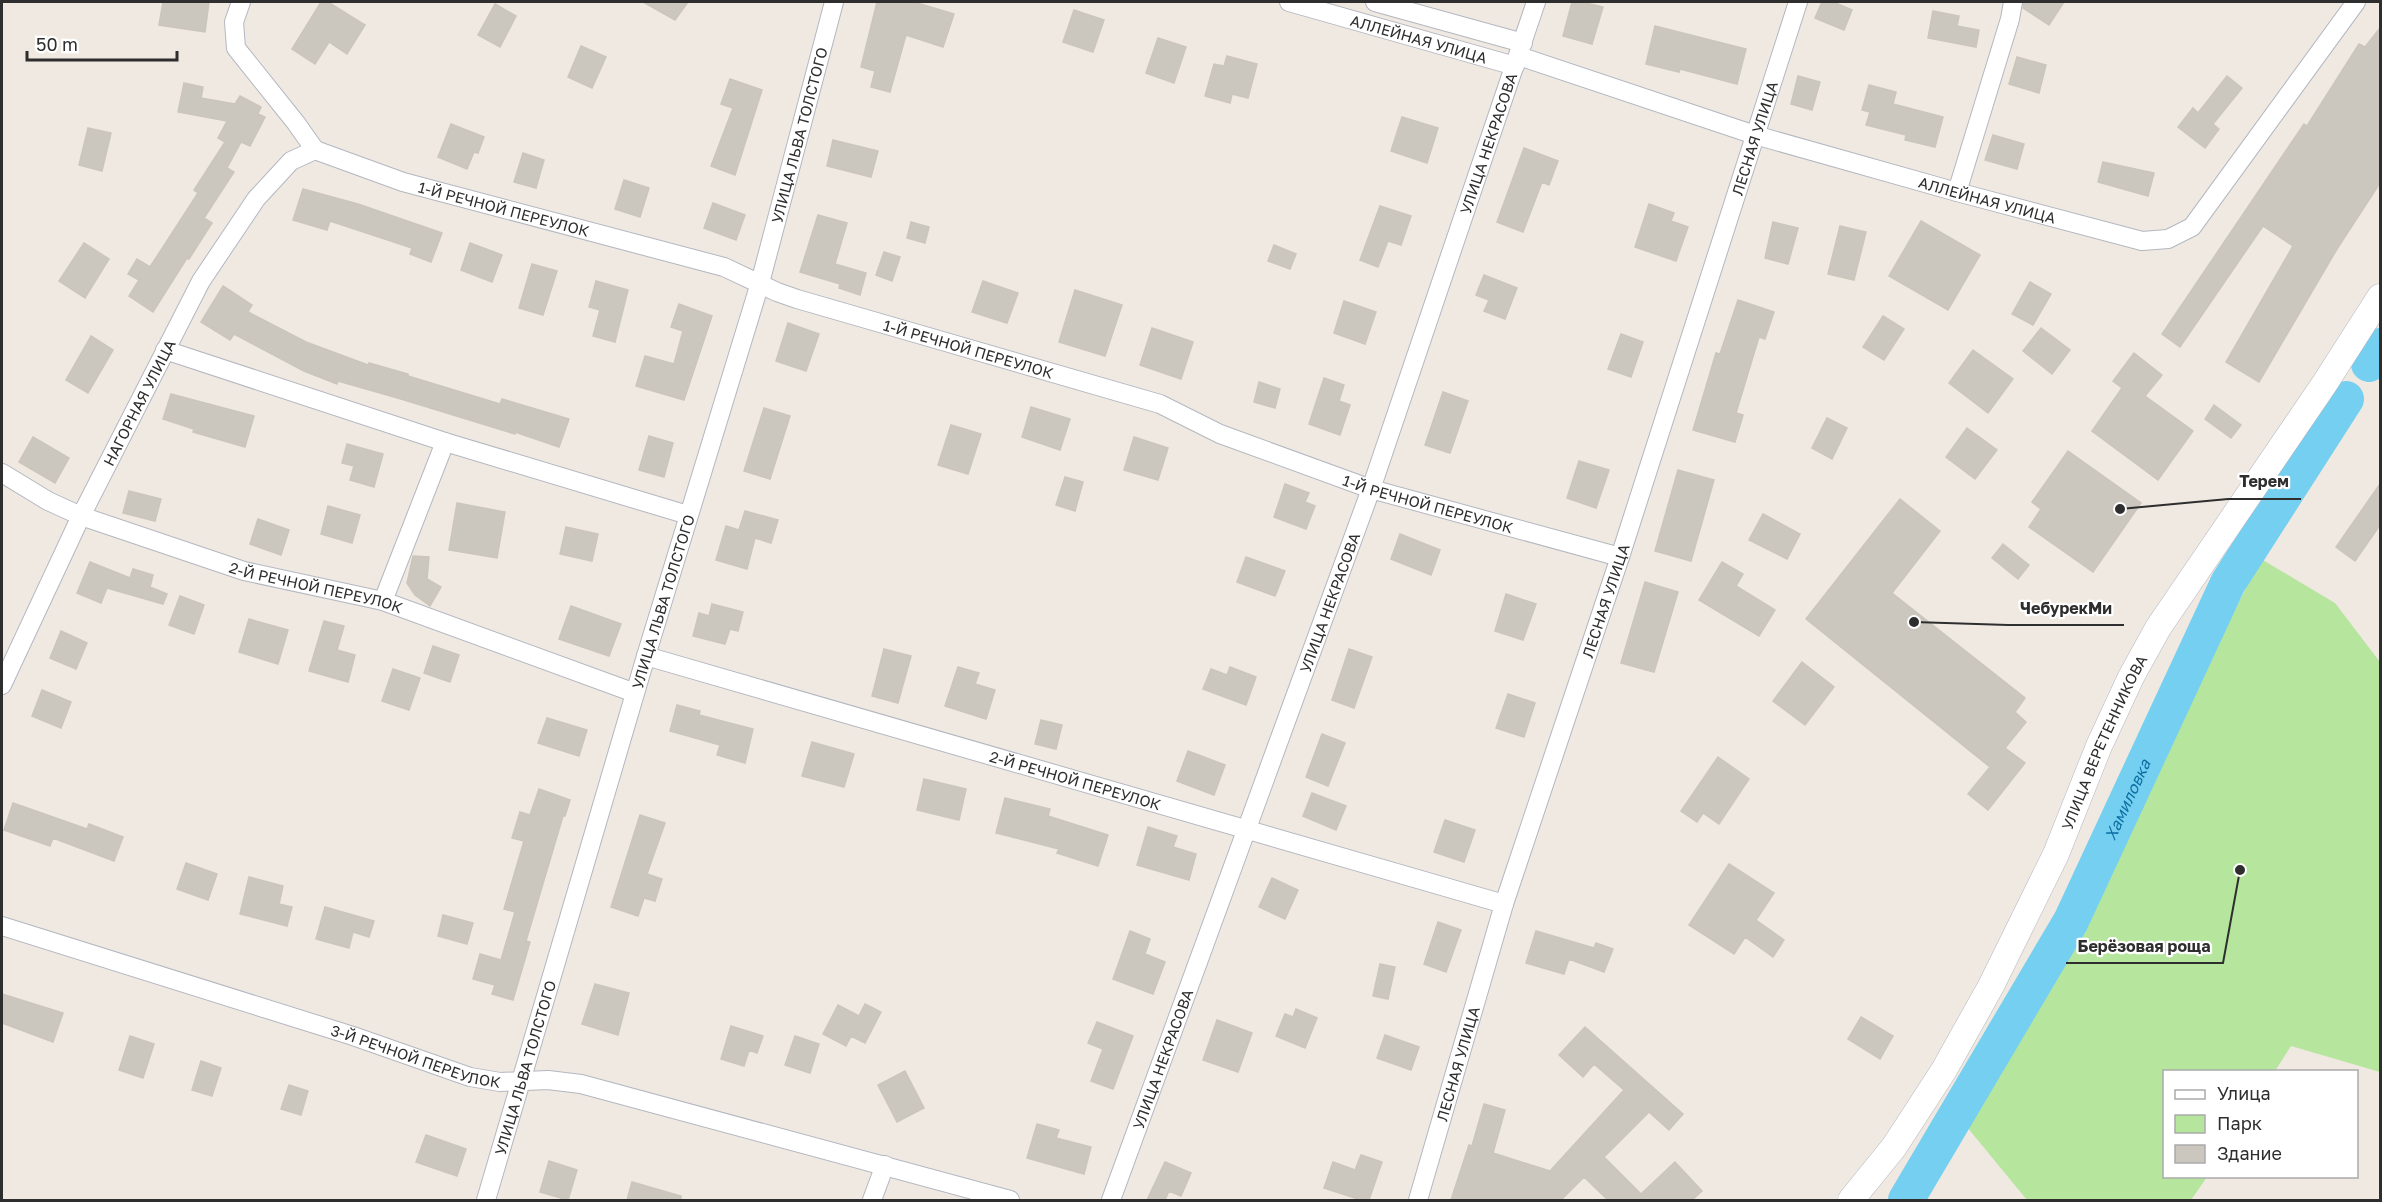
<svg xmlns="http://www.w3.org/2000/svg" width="2382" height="1202" font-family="'Golos Text',sans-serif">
<rect width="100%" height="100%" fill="#efe9e1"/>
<path fill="#b6e59e" d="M2261,559L2335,603L2380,662V1072L2291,1046L2275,1071L2164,1072V1176L2207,1177L2191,1200H2027L1962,1121L2128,818Z"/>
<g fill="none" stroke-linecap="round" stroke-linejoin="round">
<g stroke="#75cff0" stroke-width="36">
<path d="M2369,364L2380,346"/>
<path id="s1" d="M1906,1200L2071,921L2228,583L2346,399"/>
</g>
</g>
<path fill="#cbc7bf" stroke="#cbc5ba" stroke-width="1.5" d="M163,2H209L205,32L159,25Z
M321,2H328L365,25L347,54L329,42L315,64L292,49Z
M643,2H688L675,20Z
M877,2H914L954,14L943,47L906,35L890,92L871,87L875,71L861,67Z
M1572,2H1582L1603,7L1592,44L1563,36Z
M1822,2H1833L1852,10L1844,30L1815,18Z
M2024,2H2064L2049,25L2023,8Z
M495,4L516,16L500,47L478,35Z
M1074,10L1104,20L1093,52L1063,42Z
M1933,11L1959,16L1957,26L1979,30L1976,47L1928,38Z
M1655,26L1746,49L1737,84L1680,69L1679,72L1646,64Z
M2380,28V183L2337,249L2259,382L2226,362L2293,246L2263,226L2180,347L2162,334L2304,124L2307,126L2359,44L2365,47Z
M1158,38L1186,47L1174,83L1146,73Z
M581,46L606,57L592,88L568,77Z
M1227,56L1257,64L1248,98L1232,94L1230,103L1205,96L1214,64L1224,66Z
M2017,57L2046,65L2039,93L2009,84Z
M1798,76L1820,82L1812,110L1791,104Z
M2227,76L2242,88L2213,124L2219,129L2205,148L2178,127L2193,108L2198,113Z
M730,79L762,90L735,175L711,166L733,108L721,104Z
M184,83L203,87L201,98L235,104L240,96L261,107L258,114L265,117L250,146L241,142L227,168L234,172L204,218L212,223L189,259L187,258L153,312L129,296L139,280L128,274L137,259L150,267L198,193L194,190L225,142L218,138L227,121L178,112Z
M1869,85L1896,92L1893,104L1943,117L1935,147L1905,140L1906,135L1866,125L1870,112L1862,110Z
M1402,117L1438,128L1427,163L1391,151Z
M451,124L484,137L478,153L474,152L467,169L438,157Z
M88,128L111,133L102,171L79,165Z
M1993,135L2024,144L2017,169L1985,160Z
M833,140L878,151L871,177L827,166Z
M1524,148L1558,161L1549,185L1542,182L1523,232L1497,222Z
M523,153L544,160L536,188L514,182Z
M2103,162L2154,173L2148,196L2098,182Z
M624,180L649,188L640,217L615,209Z
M303,189L358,204L442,233L431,262L410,254L412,248L330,221L327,230L293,220Z
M713,203L745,215L736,240L704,228Z
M1649,204L1674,213L1671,221L1688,227L1676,261L1635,247Z
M1380,206L1411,216L1401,245L1388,241L1378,267L1360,260Z
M818,215L847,223L835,264L866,273L860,295L839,288L840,284L800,272Z
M1921,221L1980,255L1948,310L1889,276Z
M911,222L929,227L925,243L907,238Z
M1773,222L1798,228L1788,264L1765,258Z
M1840,226L1866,232L1854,280L1828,274Z
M84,243L109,259L85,298L59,281Z
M470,243L502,255L492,282L461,270Z
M1274,245L1296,254L1290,269L1268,261Z
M884,252L900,257L892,281L876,275Z
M532,264L557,271L543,315L519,308Z
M1484,275L1517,288L1505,319L1484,311L1489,300L1476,295Z
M596,281L628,290L615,342L593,336L600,310L589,307Z
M983,281L1018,293L1007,323L972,312Z
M2030,282L2051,294L2033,325L2012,314Z
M223,286L252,305L248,312L306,342L368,365L369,363L408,374V376L500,404L502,399L569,419L559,447L515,432V434L401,399L338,381L337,384L304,371L234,334L230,340L201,322Z
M1075,290L1122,305L1105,356L1059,342Z
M1738,300L1774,312L1765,339L1759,337L1736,413L1743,415L1735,442L1693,430L1716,353L1720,354Z
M1344,301L1376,312L1365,344L1334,333Z
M679,304L712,316L684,400L636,386L645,356L674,364L683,331L671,327Z
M1883,316L1904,329L1884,360L1863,347Z
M788,323L819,334L806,371L776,361Z
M1152,328L1193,342L1181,379L1140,365Z
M2041,328L2070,350L2052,374L2023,351Z
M1621,334L1643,342L1631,377L1608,369Z
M91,336L113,350L88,393L66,380Z
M1973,350L2013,379L1988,413L1949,383Z
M2134,353L2162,375L2145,396L2193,431L2158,480L2092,431L2122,388L2113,381Z
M1324,378L1344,385L1339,401L1350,405L1340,435L1309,424Z
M1259,382L1280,389L1275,408L1254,402Z
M1443,392L1468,401L1450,453L1425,445Z
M171,394L254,416L245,447L193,432L194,429L163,419Z
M2214,405L2241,425L2231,438L2205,419Z
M1031,407L1070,419L1060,450L1022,437Z
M764,408L790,416L770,479L744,471Z
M1827,418L1847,428L1832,459L1812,448Z
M951,425L981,434L968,474L938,465Z
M1967,428L1997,450L1975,479L1946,457Z
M649,436L673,443L664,477L639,470Z
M33,437L69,458L55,483L19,462Z
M1134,437L1168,448L1158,480L1124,470Z
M347,444L383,454L374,487L350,480L354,466L342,463Z
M2068,451L2141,503L2093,572L2029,527L2041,509L2032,502Z
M1579,461L1609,470L1596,508L1567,498Z
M1678,470L1714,480L1691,561L1655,551Z
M1065,477L1083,482L1075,511L1056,505Z
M1285,484L1309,493L1305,502L1315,506L1306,529L1274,517Z
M2380,484V525L2355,561L2336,547Z
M129,491L161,499L155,521L123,513Z
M1900,499L1940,531L1892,593L2025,698L2015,712L2026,722L2005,748L2025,763L1988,810L1968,794L1990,767L1806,619Z
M457,503L505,512L497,558L449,550Z
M328,506L360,515L352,543L321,534Z
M745,511L778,520L771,543L755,538L747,569L716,560L726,526L739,530Z
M1763,514L1800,534L1787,559L1749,540Z
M258,519L289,530L281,555L250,544Z
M566,527L598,534L592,561L560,554Z
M1400,534L1440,550L1431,575L1391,559Z
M2003,544L2029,565L2018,579L1992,558Z
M413,556L429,557L427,579L441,587L430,606L415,595L407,583Z
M1246,557L1285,571L1275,596L1237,582Z
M90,562L130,578L133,569L153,575L150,587L167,594L163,604L107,588L101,603L77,593Z
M1722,562L1743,574L1736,586L1775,610L1759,636L1699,600Z
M1645,582L1678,592L1654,672L1621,663Z
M1506,594L1536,604L1523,640L1495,631Z
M180,596L204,605L194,634L169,625Z
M712,604L743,612L738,631L730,629L725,644L693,636L699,613L709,616Z
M571,606L621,624L609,656L559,639Z
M249,619L288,630L278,664L239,652Z
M324,621L344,626L337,650L355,655L348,682L309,671Z
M61,631L87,643L76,669L50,658Z
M433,646L459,655L450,682L424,673Z
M884,649L911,656L898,703L872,696Z
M1349,649L1372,657L1354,708L1332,700Z
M1802,662L1834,687L1805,725L1773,701Z
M958,667L979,673L975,684L995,690L986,719L945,706Z
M1230,667L1256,677L1246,705L1203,689L1211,669L1227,675Z
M393,669L420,678L409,710L382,701Z
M42,690L71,702L61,728L32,716Z
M1508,694L1535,703L1524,737L1496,728Z
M677,705L700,711L699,715L753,729L745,763L717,755L720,745L670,731Z
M547,718L587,730L579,756L538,743Z
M1041,720L1062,725L1056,749L1035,744Z
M1322,734L1345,743L1328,786L1306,777Z
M812,742L854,754L844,787L802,776Z
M1188,751L1225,765L1214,795L1177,781Z
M1718,757L1749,779L1719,824L1703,813L1697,822L1681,811Z
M924,779L966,789L959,820L917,810Z
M539,789L570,800L565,816H563L526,941L530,942L513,1000L492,994L495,985L473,979L480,954L501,960L515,912L504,909L524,841L512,838L520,812L530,815Z
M1312,793L1346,806L1336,830L1303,816Z
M1005,798L1050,809L1048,816L1108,835L1098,866L1057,853L1059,849L996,833Z
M13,803L87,829L89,824L123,837L114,861L53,838L50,846L4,830Z
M640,815L665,823L647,874L662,879L655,901L644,898L638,916L611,907Z
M1445,820L1475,830L1464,862L1434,852Z
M1148,827L1177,836L1173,847L1196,854L1189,880L1137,865Z
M186,863L217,874L208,900L177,889Z
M1729,864L1774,893L1756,920L1784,940L1773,957L1745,937L1734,954L1689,925Z
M249,877L283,886L279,904L292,907L287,926L240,914Z
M1272,878L1298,890L1285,919L1259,907Z
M325,907L374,921L369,937L353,932L349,948L316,939Z
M443,915L473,923L467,944L438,936Z
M1438,922L1461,930L1446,972L1424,964Z
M1130,931L1150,939L1145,954L1165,962L1153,994L1113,979Z
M1536,931L1594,948L1596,943L1613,949L1604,972L1569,959L1564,974L1526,963Z
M1380,964L1395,967L1388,999L1373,996Z
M595,984L629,993L618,1035L582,1024Z
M2,994L63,1013L53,1042L2,1023Z
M865,1004L881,1012L865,1043L851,1036L846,1046L823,1034L838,1005L859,1016Z
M1296,1009L1317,1018L1305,1048L1276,1036L1285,1014L1293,1017Z
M1861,1017L1893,1036L1880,1059L1848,1039Z
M1217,1020L1252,1033L1238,1072L1203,1060Z
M1097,1022L1133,1036L1113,1089L1091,1081L1103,1049L1088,1043Z
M731,1026L763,1036L757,1053L749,1050L744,1066L721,1059Z
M1585,1027L1683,1114L1669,1130L1649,1112L1604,1157L1641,1194L1675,1162L1702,1191L1692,1200H1608L1584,1177L1561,1200H1451L1469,1145L1472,1146L1484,1104L1505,1110L1493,1153L1550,1171L1624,1090L1594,1064L1583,1077L1559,1055Z
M1385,1035L1419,1047L1411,1070L1377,1058Z
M130,1036L154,1044L143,1078L119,1070Z
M795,1036L819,1044L810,1073L785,1065Z
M201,1061L221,1068L212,1096L192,1090Z
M905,1071L924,1108L897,1122L878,1085Z
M289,1085L308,1091L301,1115L281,1109Z
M1037,1124L1059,1130L1056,1138L1091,1147L1084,1174L1027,1158Z
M426,1135L466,1149L457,1176L416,1162Z
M1361,1155L1382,1162L1369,1200H1361L1324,1188L1333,1162L1355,1170Z
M549,1161L577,1170L568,1200L540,1192Z
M1165,1162L1191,1173L1181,1196L1169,1191L1165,1200H1147Z
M632,1182L681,1196V1200H627Z"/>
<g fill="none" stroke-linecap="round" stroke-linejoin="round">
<defs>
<g id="minor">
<path d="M241,2L234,22L236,48L296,123L315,150"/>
<path id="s2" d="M1289,2L1515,66"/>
<path d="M1375,2L1523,43"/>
<path id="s3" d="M1519,56L1755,135L1957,192L2142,241L2168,239L2192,227L2356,2"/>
<path id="s4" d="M315,150L403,182L724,267L777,292L797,299L1160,404L1220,434L1371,489L1620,557"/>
<path d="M1957,192L2010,19L2013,2"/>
<path d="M165,350L445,442L688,515"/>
<path id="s5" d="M2,473L48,501L81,516L244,571L383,601L635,693"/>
<path d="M383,601L445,442"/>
<path id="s6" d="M646,656L1504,904"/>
<path id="s7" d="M2,685L81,516L201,281L256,199L291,161L315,150"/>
<path id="s8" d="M2,926L353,1036L470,1077L500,1082L548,1080L581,1084L1010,1200"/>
<path id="s9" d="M486,1200L646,656L760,283L834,2"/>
<path d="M872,1200L885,1165"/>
<path id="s10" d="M1111,1200L1371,489L1536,2"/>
<path id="s11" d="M1418,1200L1504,904L1620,557L1798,2"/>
</g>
<g id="secondary">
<path id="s12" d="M1851,1200L1894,1147L1944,1070L1991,986L2056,854L2099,746L2131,677L2158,628L2325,383L2380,297"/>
</g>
</defs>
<use href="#minor" stroke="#b4b7c1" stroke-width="20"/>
<use href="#secondary" stroke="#b4b7c1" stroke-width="27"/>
<use href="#minor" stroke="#fff" stroke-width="18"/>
<use href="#secondary" stroke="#fff" stroke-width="26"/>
</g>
<g text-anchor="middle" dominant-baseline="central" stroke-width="4.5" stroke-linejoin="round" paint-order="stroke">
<g font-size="15" fill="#2e2e2e" stroke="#fff">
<text stroke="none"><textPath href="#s2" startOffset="135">АЛЛЕЙНАЯ УЛИЦА</textPath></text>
<text stroke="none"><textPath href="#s9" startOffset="1110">УЛИЦА ЛЬВА ТОЛСТОГО</textPath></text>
<text stroke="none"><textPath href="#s11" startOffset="1114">ЛЕСНАЯ УЛИЦА</textPath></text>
<text stroke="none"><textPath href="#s10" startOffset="1122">УЛИЦА НЕКРАСОВА</textPath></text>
<text stroke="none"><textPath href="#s3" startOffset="490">АЛЛЕЙНАЯ УЛИЦА</textPath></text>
<text stroke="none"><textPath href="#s4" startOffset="198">1-Й РЕЧНОЙ ПЕРЕУЛОК</textPath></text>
<text stroke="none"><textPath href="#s4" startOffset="684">1-Й РЕЧНОЙ ПЕРЕУЛОК</textPath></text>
<text stroke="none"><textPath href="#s7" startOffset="314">НАГОРНАЯ УЛИЦА</textPath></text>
<text stroke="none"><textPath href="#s4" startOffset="1170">1-Й РЕЧНОЙ ПЕРЕУЛОК</textPath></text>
<text stroke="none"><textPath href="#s5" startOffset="336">2-Й РЕЧНОЙ ПЕРЕУЛОК</textPath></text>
<text stroke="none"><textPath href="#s11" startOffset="628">ЛЕСНАЯ УЛИЦА</textPath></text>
<text stroke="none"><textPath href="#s9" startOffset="624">УЛИЦА ЛЬВА ТОЛСТОГО</textPath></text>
<text stroke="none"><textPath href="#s10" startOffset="636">УЛИЦА НЕКРАСОВА</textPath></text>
<text stroke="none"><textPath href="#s12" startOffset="525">УЛИЦА ВЕРЕТЕННИКОВА</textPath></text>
<text stroke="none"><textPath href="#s6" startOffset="447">2-Й РЕЧНОЙ ПЕРЕУЛОК</textPath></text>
<text stroke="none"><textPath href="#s8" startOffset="434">3-Й РЕЧНОЙ ПЕРЕУЛОК</textPath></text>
<text stroke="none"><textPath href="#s10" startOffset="150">УЛИЦА НЕКРАСОВА</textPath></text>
<text stroke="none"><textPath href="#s11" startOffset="142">ЛЕСНАЯ УЛИЦА</textPath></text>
<text stroke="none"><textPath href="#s9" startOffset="138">УЛИЦА ЛЬВА ТОЛСТОГО</textPath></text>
</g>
<g font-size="16" font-style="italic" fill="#0d6fa3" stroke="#fff">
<text stroke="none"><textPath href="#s1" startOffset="458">Хамиловка</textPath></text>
</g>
</g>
<path fill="none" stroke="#2e2e2e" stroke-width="2" d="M2120 509L2228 499H2301M1914 622L2008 625H2124M2240 870L2223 963H2066"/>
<g fill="#2e2e2e" stroke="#fff" stroke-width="2">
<circle cx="2120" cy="509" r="6"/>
<circle cx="1914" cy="622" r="6"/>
<circle cx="2240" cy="870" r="6"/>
</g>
<g font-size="16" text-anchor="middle" font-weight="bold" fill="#2e2e2e" stroke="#fff" stroke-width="4.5" stroke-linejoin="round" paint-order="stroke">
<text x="2264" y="487">Терем</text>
<text x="2066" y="614">ЧебурекМи</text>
<text x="2144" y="952">Берёзовая роща</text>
</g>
<rect width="2382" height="1202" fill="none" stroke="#2e2e2e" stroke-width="6"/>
<rect x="2163" y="1070" width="195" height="108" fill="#ffffff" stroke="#ababab" stroke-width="1.5"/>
<rect x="2175" y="1090" width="30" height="9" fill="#ffffff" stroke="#ababab" stroke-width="1.5"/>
<text x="2217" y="1100" font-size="18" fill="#2e2e2e">Улица</text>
<rect x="2175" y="1115" width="30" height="18" fill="#b6e59e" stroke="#ababab" stroke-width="1.5"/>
<text x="2217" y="1130" font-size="18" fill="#2e2e2e">Парк</text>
<rect x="2175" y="1145" width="30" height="18" fill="#cbc7bf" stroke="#ababab" stroke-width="1.5"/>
<text x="2217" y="1160" font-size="18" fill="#2e2e2e">Здание</text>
<path d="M27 51v9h150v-9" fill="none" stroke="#2e2e2e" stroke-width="3"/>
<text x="36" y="51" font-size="18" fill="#2e2e2e" stroke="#ffffff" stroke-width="4.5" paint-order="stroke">50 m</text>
</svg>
